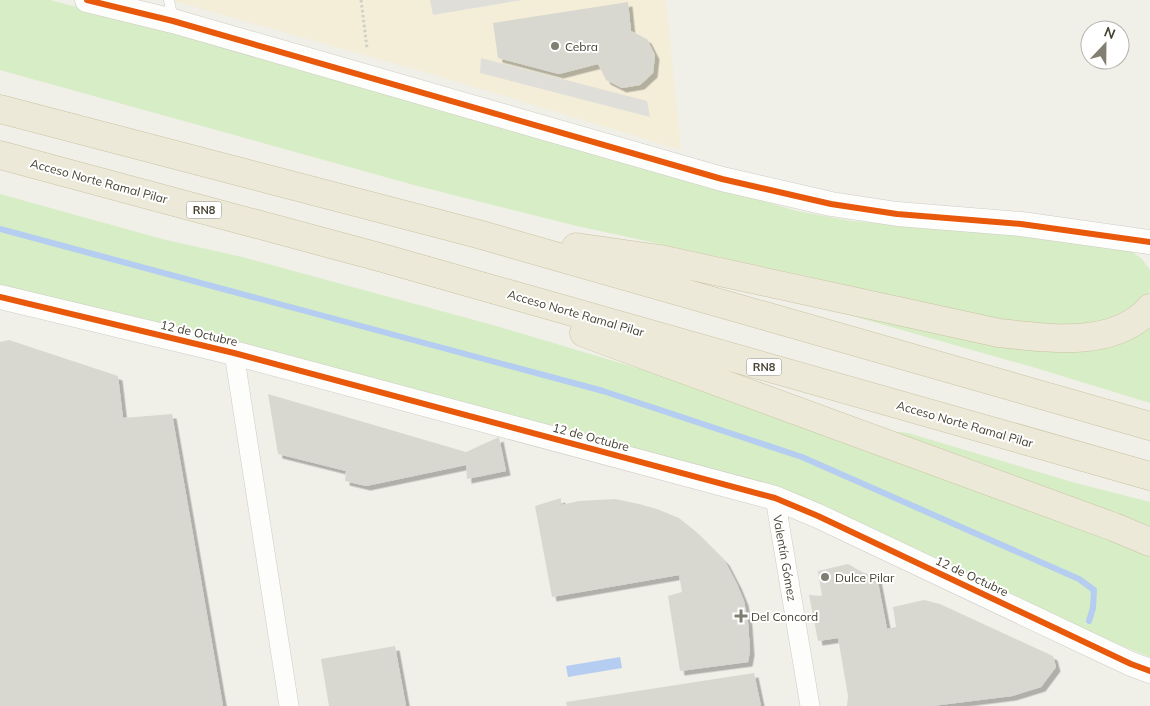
<svg xmlns="http://www.w3.org/2000/svg" width="1150" height="706" font-family="Mulish,sans-serif">
<defs>
<filter id="shadow"><feDropShadow dx="4.5" dy="4.5" stdDeviation="0" flood-color="#0004"/></filter>
</defs>
<rect width="100%" height="100%" fill="#f0efe8"/>
<path fill="#f4eed9" d="M171,0H666L681,150L445,78Z"/>
<path fill="#d6edc5" d="M0,0H50L232,47L797,211L852,221L1068,240L1108,246L1131,251L1142,259L1150,270V290L1146,300L1101,326L1012,325L807,276L577,226L414,185L0,70Z
M0,194L162,239L242,257L500,327L674,379L1122,544L1150,557V657L1110,641L855,523L0,287Z
M835,311L1003,342L1150,319V403L1036,368Z
M890,431L908,433L1072,482L1150,502V534Z"/>
<path fill="#dfded8" d="M430,0H522L433,15Z
M481,58L647,101L650,117L480,73Z"/>
<path fill="#b4cdf1" d="M620,657L622,668L568,677L566,666Z"/>
<g fill="none" stroke-linecap="round" stroke-linejoin="round">
<path stroke="#b4cdf1" stroke-width="6" d="M0,229L603,391L802,457L1079,579L1094,590L1093,608L1089,621"/>
</g>
<path fill="#d9d8d0" filter="url(#shadow)" d="M628,2L631,31L647,39L655,55L653,73L640,85L622,88L606,80L598,64L559,74L498,58L493,23Z
M9,340L118,376L123,418L172,414L223,706H0V342Z
M268,394L466,452L499,437L506,471L467,479L466,465L366,486L345,481L346,471L278,454Z
M561,498V505L579,501L615,499L639,504L657,509L679,518L695,531L725,561L737,584L744,601L748,622L750,651L748,662L680,671L668,596L682,592L679,575L552,597L535,506Z
M848,564L862,572L877,577L887,629L896,627L893,607L924,600L940,604L1053,656L1056,667L1041,687L1012,696L932,706H847L848,696L838,638L818,641L809,595L822,596L818,571Z
M395,646L406,706H329L321,659Z
M754,673L761,706H567L566,702Z"/>
<g fill="none" stroke-linecap="round" stroke-linejoin="round">
<defs>
<path id="service" d="M169,0L173,20"/>
<path id="minor" d="M234,353L289,706
M775,498L810,706"/>
<path id="tertiary" d="M87,0L173,21L722,179L831,204L897,214L1021,224L1150,242
M0,297L234,353L775,498L818,516L1131,664L1150,671"/>
<path id="motorway" d="M0,109L478,234L1150,426
M0,155L379,257L1150,476
M576,247L660,259L999,333C1048,338 1114,349 1150,308
M584,333L1114,527L1150,542"/>
</defs>
<use href="#service" stroke="#ceccc5" stroke-width="11"/>
<use href="#minor" stroke="#ceccc5" stroke-width="20"/>
<use href="#tertiary" stroke="#ceccc5" stroke-width="25"/>
<use href="#motorway" stroke="#cac2a1" stroke-width="29"/>
<path stroke="#d1cfc9" stroke-width="3" stroke-dasharray="2.5 2.5" stroke-linecap="butt" d="M361,0L367,48"/>
<use href="#service" stroke="#fdfdfc" stroke-width="10"/>
<use href="#minor" stroke="#fdfdfc" stroke-width="19"/>
<use href="#tertiary" stroke="#fdfdfc" stroke-width="24"/>
<use href="#motorway" stroke="#ece9d8" stroke-width="28"/>
<defs>
<path id="cycleway" d="M87,0L173,21L722,179L831,204L897,214L1021,224L1150,242
M0,297L234,353L775,498L818,516L1131,664L1150,671"/>
</defs>
<use href="#cycleway" stroke="#fff" stroke-width="9"/>
<use href="#cycleway" stroke="#e8590c" stroke-width="6"/>
</g>
<g fill="#827f72" stroke="#fff" stroke-width="2">
<circle cx="555" cy="46" r="5"/>
<circle cx="825" cy="577" r="5"/>
<path d="M738.5 608.5h5v5h5v5h-5v5h-5v-5h-5v-5h5z"/>
</g>
<g text-anchor="middle" dominant-baseline="central" stroke-width="4" stroke-linejoin="round" paint-order="stroke">
<g fill="#fff" stroke="#7e7b70" stroke-width="1">
<rect x="186.5" y="201.5" width="35" height="17" rx="4"/>
<rect x="746.5" y="358.5" width="35" height="17" rx="4"/>
</g>
<g font-size="11" font-weight="bold" fill="#464233">
<text x="204" y="210">RN8</text>
<text x="764" y="367">RN8</text>
</g>
<g font-size="12" fill="#464233" stroke="#fff" text-anchor="start">
<text x="565" y="46">Cebra</text>
<text x="835" y="577">Dulce Pilar</text>
<text x="751" y="616">Del Concord</text>
</g>
<g font-size="12" fill="#464233" stroke="#fff">
<text transform="translate(99 181) rotate(15)">Acceso Norte Ramal Pilar</text>
<text transform="translate(576 313) rotate(16)">Acceso Norte Ramal Pilar</text>
<text transform="translate(199 333) rotate(13)">12 de Octubre</text>
<text transform="translate(965 424) rotate(16)">Acceso Norte Ramal Pilar</text>
<text transform="translate(591 437) rotate(15)">12 de Octubre</text>
<text transform="translate(785 558) rotate(80)">Valentín Gómez</text>
<text transform="translate(972 576) rotate(25)">12 de Octubre</text>
</g>
</g>
<g transform="translate(1105 45) rotate(22)"><circle r="24" fill="#ffffff" stroke="#b5b3ad"/>
<path d="M0-4L9 19L0 12L-9 19Z" fill="#827f72"/>
<text y="-8" font-size="14" font-weight="bold" text-anchor="middle" fill="#464233">N</text>
</g>
</svg>
